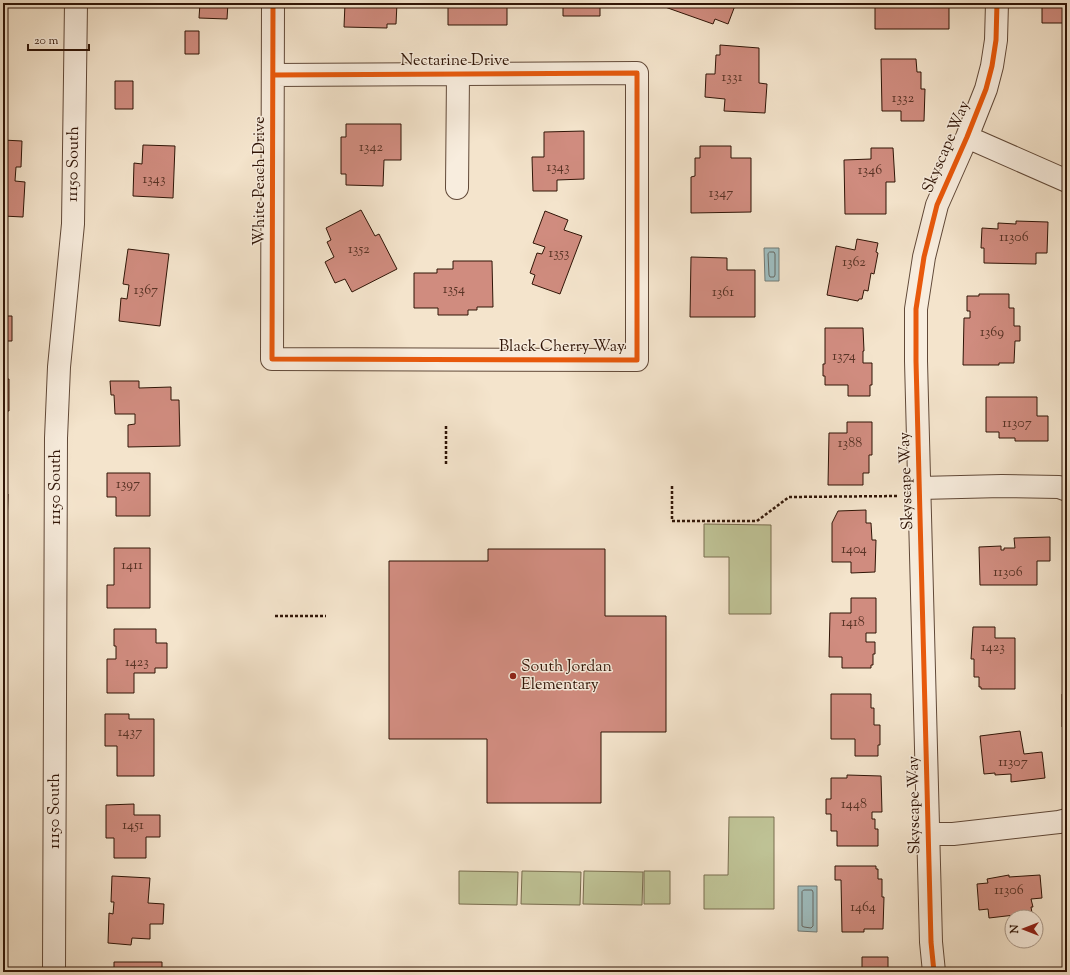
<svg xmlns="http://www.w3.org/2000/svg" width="1070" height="975" font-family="'Sorts Mill Goudy',serif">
<rect width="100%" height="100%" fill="#f4e4cc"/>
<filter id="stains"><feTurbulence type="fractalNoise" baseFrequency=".005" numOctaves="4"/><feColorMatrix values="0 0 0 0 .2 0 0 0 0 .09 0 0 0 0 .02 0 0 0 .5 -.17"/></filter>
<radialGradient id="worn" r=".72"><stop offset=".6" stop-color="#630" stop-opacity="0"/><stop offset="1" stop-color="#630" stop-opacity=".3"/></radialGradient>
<path fill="#bfc396" stroke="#786c4e" d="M704,524L771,525V614H729V557H704Z
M729,817H774V909H704V875H728Z
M459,871L518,872L517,905L459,904Z
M522,871L581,872L580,905L521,904Z
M584,871L643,872L642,905L583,904Z
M644,871H670V904H644Z"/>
<path fill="#9ebdbf" stroke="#727a75" d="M764,248H779V281H765Z
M798,886H817V932L798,931Z"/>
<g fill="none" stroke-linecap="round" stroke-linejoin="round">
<path stroke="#676963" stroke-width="1" d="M770,252H774L775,254V275L774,277H770L769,275L768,254Z
M804,890H812L813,892V926L811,928L804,927L802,926V892Z"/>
</g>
<path fill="#d08c7f" stroke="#301507" d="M200,3H228L227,19L199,18Z
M345,3H397L396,24H387V28L344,27Z
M448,3H507V25H448Z
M563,3H632H621V7L600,6V16H563Z
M667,3H736L728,24L715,19L713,24L665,7Z
M875,3H949V29H875Z
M1042,3H1067V23H1042Z
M185,31H199V54H185Z
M720,45L759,48V83L767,84L765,113L724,111L725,99L705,97L706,74H715L716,55H720Z
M881,59H916L917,72H921V89H925L924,121H901V111H882Z
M115,81H133V109H115Z
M1065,89H1067V123H1065Z
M346,124H401V160H384L383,186L346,185V174H341V137H346Z
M584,131V179L557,180V191H533L532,157H544V132Z
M3,140L22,141L21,167H16L15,181L25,182L23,217L3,216Z
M143,145L175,146L173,198L133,196L134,163L142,164Z
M700,146H731V158H751V212L691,213V177L695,176V158H700Z
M871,148H893L895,182H886V214H845L844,160L871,159Z
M361,210L375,236L379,234L397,269L352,292L345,279L335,283L325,262L334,257L327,242L331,240L326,228Z
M545,211L568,220L564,230L582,236L560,294L532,284L535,275L530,273L537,253L542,254L545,247L533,243Z
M1016,221L1048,222L1047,253H1036V264L984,263V248H981L982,228L998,229V223L1016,224Z
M857,239L878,243L876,252L878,253L874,274L871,273L868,291L864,290L862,299H859L858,301L827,295L836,246L855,250Z
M128,249L169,254L160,326L119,321L121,298L127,299L129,285L123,284Z
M691,257L727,258V270H755V317H690Z
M453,261H492L493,307H477V310H468V315H438V308H414V273H437V269H453Z
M3,275H5V298H3V316H12V341H3Z
M979,294H1009V308H1014V326H1020V341H1015L1014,363H999V365H963L964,318H970V311H967V296H979Z
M825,328H863L864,351H863V363H872V385H870V396H848V385H825V376H823V364H825Z
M3,379H9V411H3Z
M110,381H139V388L171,387V400H179L180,446L128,447V425L135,424V414H115L114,395H111Z
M986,397H1037V416H1048V441H1015V438H999V432H986Z
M847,422H872V455H869V473H863V485H828L829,433H847Z
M107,473H150V516H116V497H107Z
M3,494H8L7,528H3Z
M866,510V523H871L872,540H876L875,572L851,573V562H832V523L838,511Z
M1050,537V561H1037V585H980L979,547L1001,546V550H1004V548H1015L1014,538Z
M114,548H150V608H107V585H114Z
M488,549H605V616H666V732H601V803H487V739H389V561H488Z
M3,551H7V572H3Z
M851,598H876V633H866V642H875V654H873V665H871V668H842V657H829L830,613H851Z
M973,627H995V638H1015V689H981V687H979V677H974V659H971Z
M114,629H156V643H167V668H155V673H134V693H107V659H116V646H114Z
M831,694H871V708H874V725H880V745H878V756H855V739H831Z
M1062,694H1067V727H1062Z
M105,714H129V719H154V776H117V746H105Z
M1020,731L1024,754L1042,752L1045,778L1011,782V774L995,775V773L984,774L980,736Z
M847,775L881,776L882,812H872V819H875V829H878V846H837V831H831V814H826V799H831V778H847Z
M3,797H7V822H3Z
M134,804V815H160V837H146V858H114V838H106V805Z
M835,866H876V869H878V879H882V897H884L883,929H864V932H842L841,880H835Z
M1064,873H1067V895H1066Z
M1009,875V877L1040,875L1042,898L1031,899L1033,907H1031L1032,913L989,918L988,909L979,910L977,884L988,883L987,879Z
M112,876L150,878L148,903L164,904L163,924H150V939L132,938L131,945L108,943L109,913L113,914L114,902H111Z
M3,880H6V903H3Z
M862,957H888V972H842V968H862Z
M3,960H7V972H3Z
M114,962H162V972H114Z"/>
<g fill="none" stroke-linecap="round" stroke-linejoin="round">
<defs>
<path id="minor" d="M273,75L637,73V360L272,359L273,3
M967,137L1067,181
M457,188L458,74
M920,488L1002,486L1059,487L1067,490
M929,834H953L1059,822L1067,820
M54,972L56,438L59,367L73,224L76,3
M934,972L931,942L916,361V309L924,257L937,205L967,137L986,89L992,66L996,40L997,3"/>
</defs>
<use href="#minor" stroke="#614938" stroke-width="24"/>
<path stroke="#301507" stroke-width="2.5" stroke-dasharray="3 2" stroke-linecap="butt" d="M446,426V465
M672,486V521H757L789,497L899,496
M275,616H326"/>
<use href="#minor" stroke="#f8edde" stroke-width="22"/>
<defs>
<path id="cycleway" d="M273,75L637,73V360L272,359L273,3
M934,972L931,942L916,361V309L924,257L937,205L967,137L986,89L992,66L996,40L997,3"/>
</defs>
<use href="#cycleway" stroke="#f8edde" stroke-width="8"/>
<use href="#cycleway" stroke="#e8590c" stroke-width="5"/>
</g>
<circle fill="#8f2418" stroke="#f8edde" stroke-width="1.5" cx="513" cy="676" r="4"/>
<g text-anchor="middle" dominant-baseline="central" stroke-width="3" stroke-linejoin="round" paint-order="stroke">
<g font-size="14" fill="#583325">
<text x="732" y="78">1331</text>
<text x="903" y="99">1332</text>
<text x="371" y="148">1342</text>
<text x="558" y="168">1343</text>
<text x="870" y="171">1346</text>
<text x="154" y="180">1343</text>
<text x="721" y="194">1347</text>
<text x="1014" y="238">11306</text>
<text x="359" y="250">1352</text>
<text x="559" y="254">1353</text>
<text x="854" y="263">1362</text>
<text x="454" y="290">1354</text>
<text x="146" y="291">1367</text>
<text x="723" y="293">1361</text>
<text x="992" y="333">1369</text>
<text x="844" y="357">1374</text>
<text x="1017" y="424">11307</text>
<text x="850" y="444">1388</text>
<text x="128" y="485">1397</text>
<text x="854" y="550">1404</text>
<text x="132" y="566">1411</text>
<text x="1008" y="573">11306</text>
<text x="853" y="623">1418</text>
<text x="993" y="648">1423</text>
<text x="137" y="663">1423</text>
<text x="130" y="733">1437</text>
<text x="1013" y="763">11307</text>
<text x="854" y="805">1448</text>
<text x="133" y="826">1451</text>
<text x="1009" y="891">11306</text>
<text x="863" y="908">1464</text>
</g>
<g font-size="16" fill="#301507" stroke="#f8edde">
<text x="455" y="61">Nectarine Drive</text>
<text transform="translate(947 147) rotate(-67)">Skyscape Way</text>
<text transform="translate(74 164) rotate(-89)">11150 South</text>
<text transform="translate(260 181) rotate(-90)">White Peach Drive</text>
<text x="562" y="347">Black Cherry Way</text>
<text transform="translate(907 481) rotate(-92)">Skyscape Way</text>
<text transform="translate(56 487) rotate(-90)">11150 South</text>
<text transform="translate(915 805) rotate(-91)">Skyscape Way</text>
<text transform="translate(55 811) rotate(-90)">11150 South</text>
</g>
<g font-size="16" fill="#301507" stroke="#f8edde" text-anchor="start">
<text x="521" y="667">South Jordan<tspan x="521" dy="18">Elementary</tspan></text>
</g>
</g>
<rect width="1070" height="975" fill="none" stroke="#f4e4cc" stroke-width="16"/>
<rect x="4" y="4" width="1062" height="967" fill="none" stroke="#301507" stroke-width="2"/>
<rect x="8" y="8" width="1054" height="959" fill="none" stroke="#301507"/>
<g transform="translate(1024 929) rotate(270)"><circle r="19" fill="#f8edde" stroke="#a89788"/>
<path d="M0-3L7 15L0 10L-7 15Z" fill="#8f2418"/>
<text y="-6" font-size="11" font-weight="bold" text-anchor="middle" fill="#301507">N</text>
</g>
<path d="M28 44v6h61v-6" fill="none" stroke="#301507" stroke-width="2"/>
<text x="34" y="44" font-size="12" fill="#301507" stroke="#f8edde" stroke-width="3" paint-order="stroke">20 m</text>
<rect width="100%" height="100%" filter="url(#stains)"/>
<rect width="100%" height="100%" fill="url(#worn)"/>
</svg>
